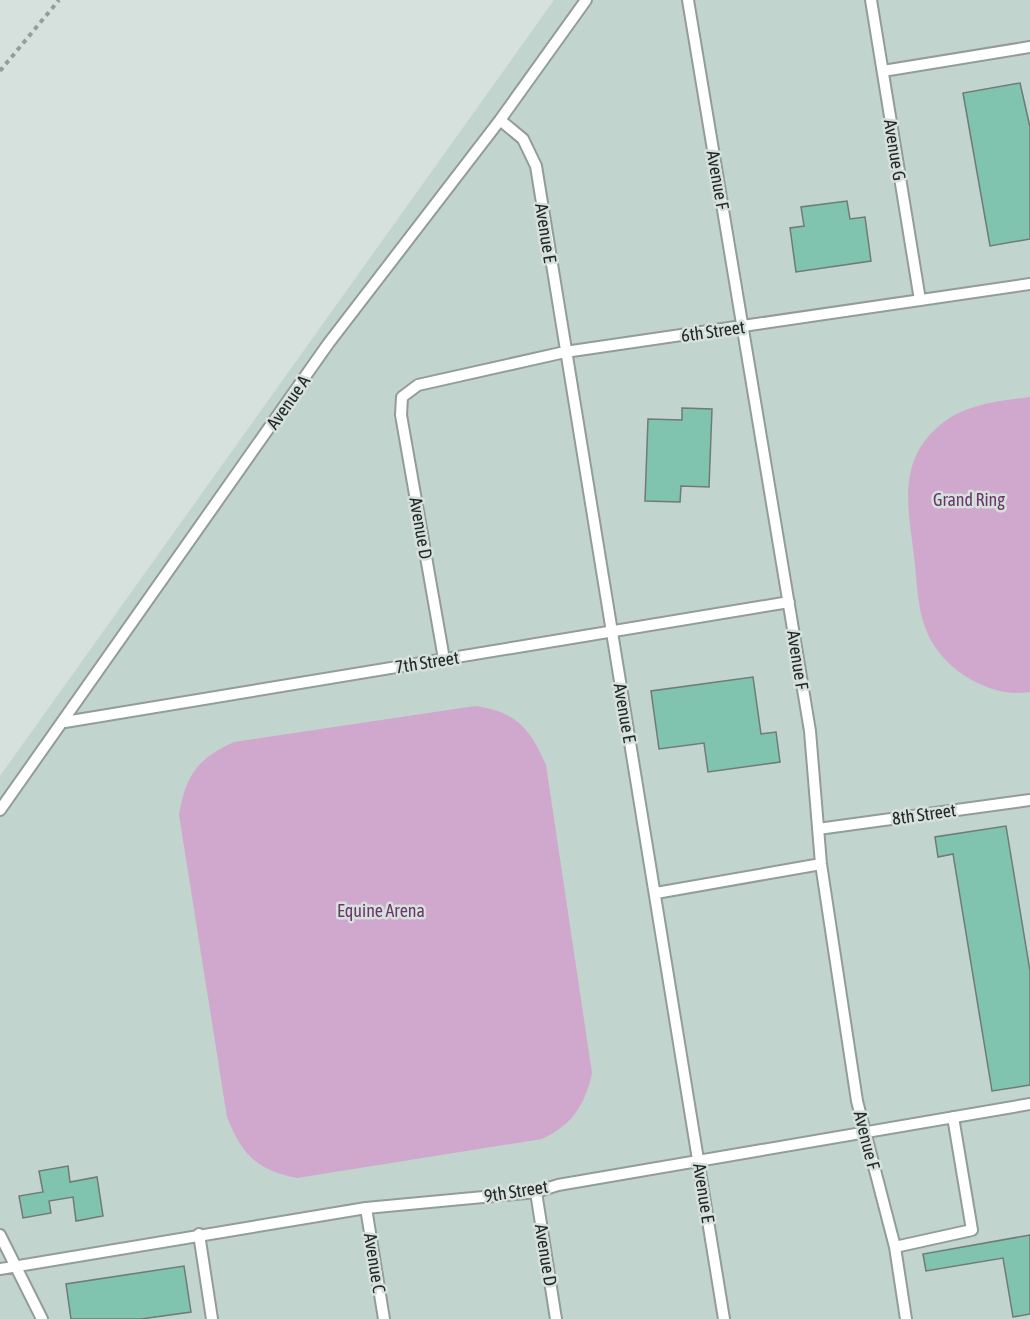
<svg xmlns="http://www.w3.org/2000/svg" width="1030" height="1319" font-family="'Asap Condensed',sans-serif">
<rect width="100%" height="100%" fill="#d6e1dd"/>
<path fill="#c1d4cd" d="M554,0H1030V1319H0V776Z"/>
<path fill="#d0a8cd" d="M1030,397V692C990,699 942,669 927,632C917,609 917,581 914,556C908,507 897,461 940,425C965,404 999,401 1030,397Z
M475,706C515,711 530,728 546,765L592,1073C585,1105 572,1125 542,1139L297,1178C257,1170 242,1155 227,1117L179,815C186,775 197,759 234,742Z"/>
<path fill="#80c4af" stroke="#707a76" stroke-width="1.5" d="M1020,83L1030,127V239L990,246L963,93Z
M847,201L850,219L865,217L871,261L796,272L790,228L804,226L801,207Z
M682,408L712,409L709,487L681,486L680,502L645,501L648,419L682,420Z
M753,677L761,734L776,732L780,762L708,772L704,743L659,749L651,691Z
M1006,826L1030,971V1085L992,1091L953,854L938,857L935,837Z
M68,1166L70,1182L97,1177L103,1216L76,1221L73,1197L49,1201L51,1213L23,1218L19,1196L43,1192L39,1171Z
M1030,1235V1314L1013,1317L1003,1258L926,1271L923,1254Z
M184,1266L191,1312L141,1319H71L66,1284Z"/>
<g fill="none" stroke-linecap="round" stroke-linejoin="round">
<defs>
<path id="service" d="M688,0L810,731L821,864L857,1101L895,1247L906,1319
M871,0L920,300
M883,71L1030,47
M500,120L523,139L536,166L724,1319
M444,659L401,415L402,397L418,385L565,352L1030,284
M65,722L789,602
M0,810L328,344L500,120L586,0
M818,829L1030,800
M656,893L821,864
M536,1192L556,1319
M366,1208L384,1319
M199,1234L212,1319
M0,1235L42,1319
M895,1247L972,1230L953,1117
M0,1269L366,1208L536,1192L558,1185L1030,1104"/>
</defs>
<use href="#service" stroke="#929c99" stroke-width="14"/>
<path stroke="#959d9a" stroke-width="4" stroke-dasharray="4.5 4.5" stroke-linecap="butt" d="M0,71L59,0"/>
<use href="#service" stroke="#fff" stroke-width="10"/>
</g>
<g text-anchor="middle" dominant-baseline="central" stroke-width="5" stroke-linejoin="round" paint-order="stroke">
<g font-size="18" fill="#232726" stroke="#d6e1dd">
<text transform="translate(895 150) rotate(81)">Avenue G</text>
<text transform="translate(718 180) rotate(80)">Avenue F</text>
<text transform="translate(546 233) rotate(81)">Avenue E</text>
<text transform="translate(713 331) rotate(-8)">6th Street</text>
<text transform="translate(288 402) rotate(-55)">Avenue A</text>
<text transform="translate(421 528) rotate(80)">Avenue D</text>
<text transform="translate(798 660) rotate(81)">Avenue F</text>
<text transform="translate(427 662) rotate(-9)">7th Street</text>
<text transform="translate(625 713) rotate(80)">Avenue E</text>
<text transform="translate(924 814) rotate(-8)">8th Street</text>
<text transform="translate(867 1140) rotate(76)">Avenue F</text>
<text transform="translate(516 1191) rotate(-9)">9th Street</text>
<text transform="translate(704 1193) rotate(81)">Avenue E</text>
<text transform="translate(546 1255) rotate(81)">Avenue D</text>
<text transform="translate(375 1263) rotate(81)">Avenue C</text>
</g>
<g font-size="18" fill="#6c366a" stroke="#d6e1dd">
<text x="969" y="499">Grand Ring</text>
<text x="381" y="910">Equine Arena</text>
</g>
</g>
</svg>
